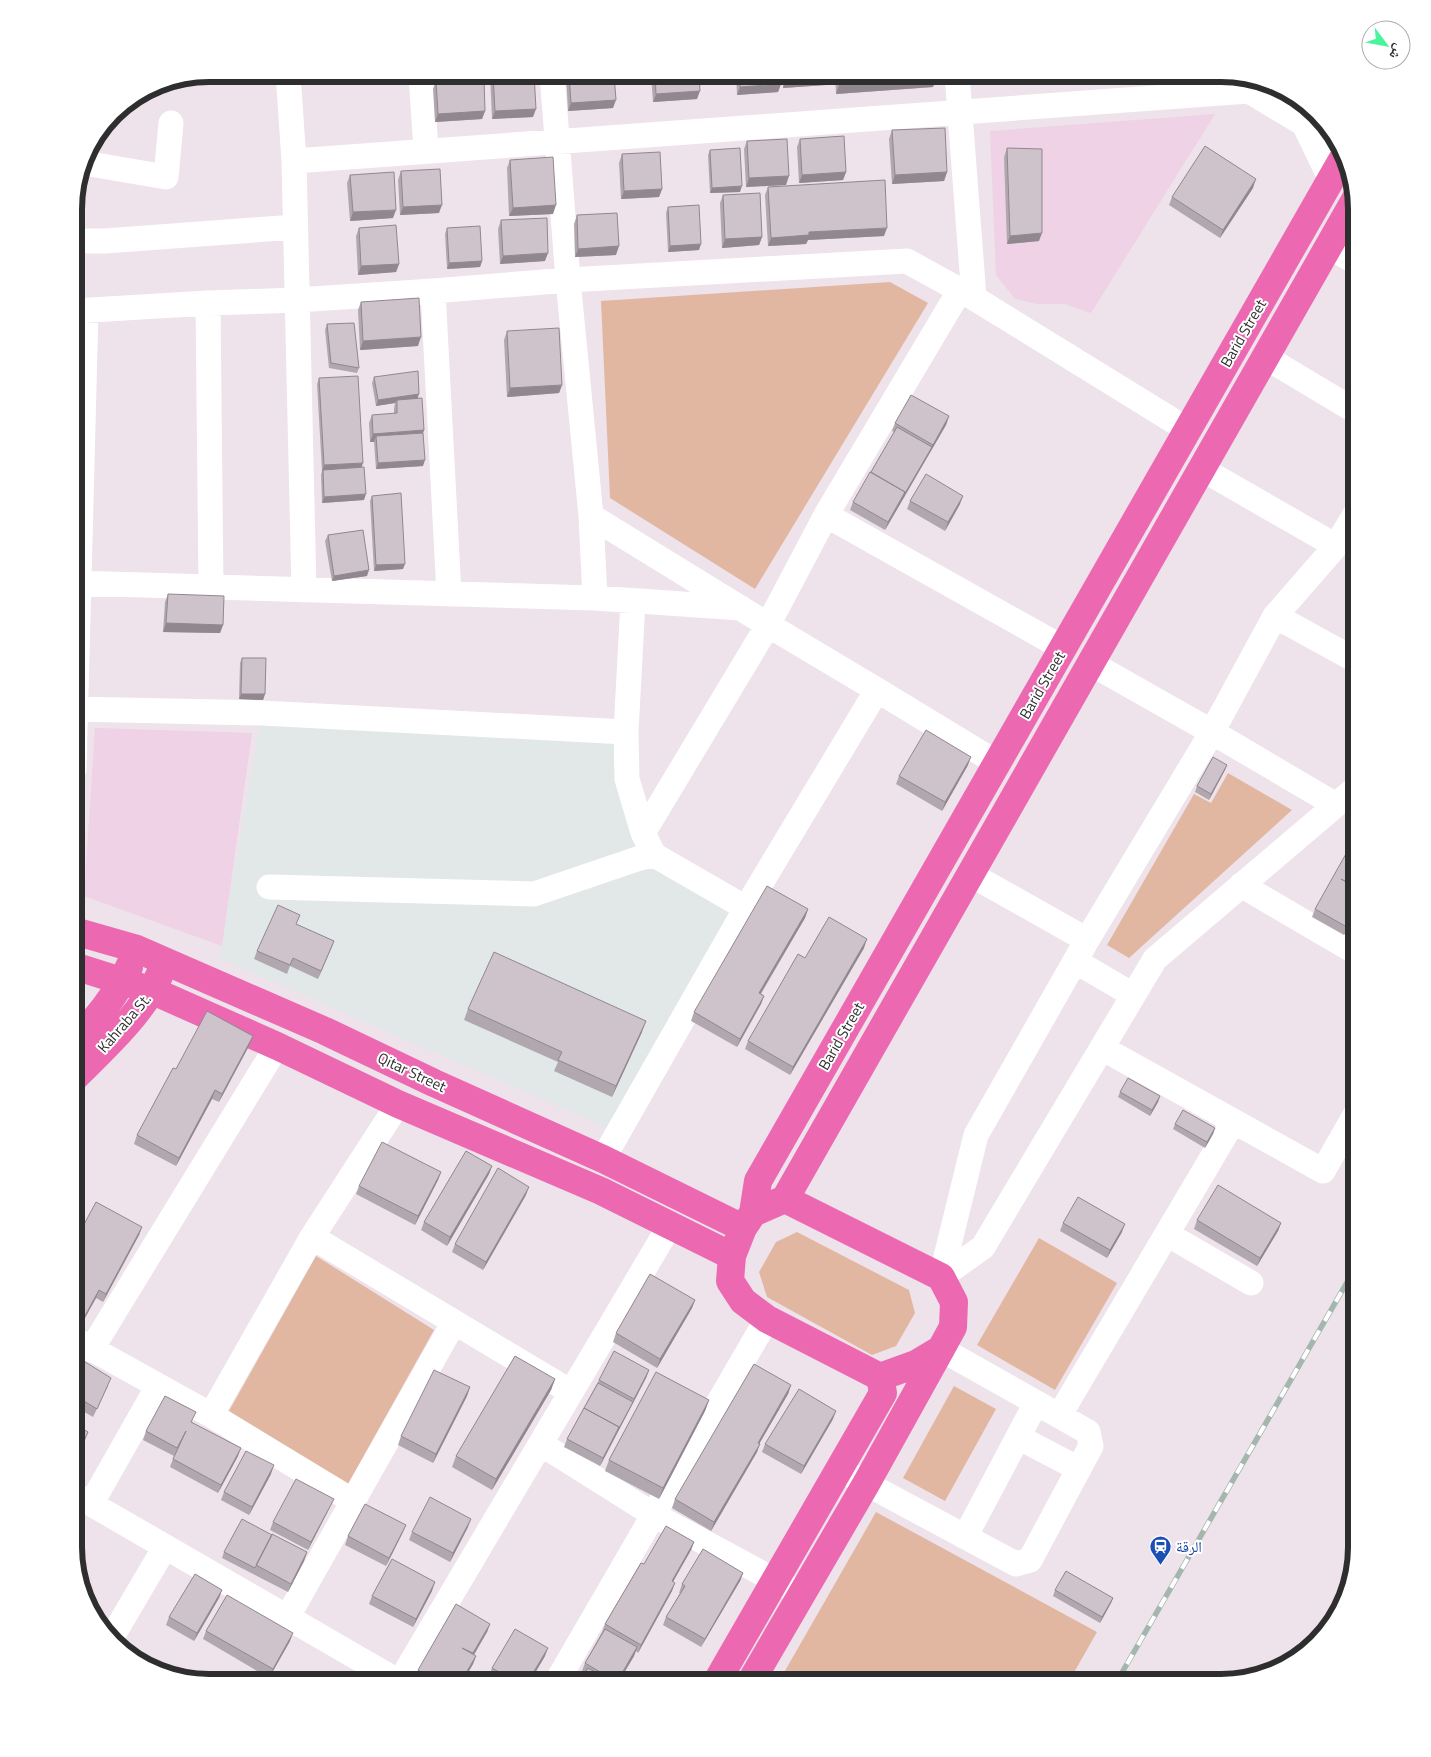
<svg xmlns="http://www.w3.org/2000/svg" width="1431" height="1757" font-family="'Titillium Web','Noto Naskh Arabic',sans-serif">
<rect width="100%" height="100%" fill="#eee2eb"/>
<path fill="#e1e8e7" d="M262,713L626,732L643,833L746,908L617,1132L219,958Z"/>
<path fill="#efd2e5" d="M1215,114L1091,313L1064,304H1037L1015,299L996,275L990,131Z
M95,728L252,733L222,946L84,896Z"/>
<path fill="#e2b7a1" d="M890,282L928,303L755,589L610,498L601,301Z
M1228,773L1292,810L1129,958L1107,945L1194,794L1211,803Z
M797,1232L909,1290L915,1313L896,1346L872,1355L767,1297L759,1272L776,1242Z
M1039,1238L1117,1283L1055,1390L977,1345Z
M316,1256L434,1330L348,1484L229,1411Z
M954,1386L996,1409L945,1501L903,1478Z
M876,1512L1097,1632L1068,1683H778Z"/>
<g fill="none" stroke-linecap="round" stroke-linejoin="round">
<path stroke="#fff" stroke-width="25" d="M288,74L294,161L304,590
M421,74L426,151
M552,74L568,280L591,516L595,598
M957,74L974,298L1188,430
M1304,108V124L1331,180
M294,161L1249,91L1304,124
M84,163L166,177L171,123
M74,241H105L295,227
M1328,246L1357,263
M433,291L449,594
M208,303L211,587
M74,311L208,303L297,300L433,291L568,280L907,261L974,298
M1265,357L1357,412
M1202,469L1336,546
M826,515L1063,648
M591,516L768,625L877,690L997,763
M74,583L595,598L741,608
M633,601L626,732L627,779L643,833L654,855L746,908
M1275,616L1357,661
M1092,664L1212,732L1336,805
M74,709L262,713L626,732
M74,770L86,311
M643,833L768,625L826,515L960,290
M970,874L1087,940
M1241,885L1357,953
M269,887L534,894L640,858L654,855
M1075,961L1133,995
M1102,1048L1323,1171L1355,1115
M603,1159L746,908L877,690
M1167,1234L1251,1283
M312,1237L571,1392
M941,1277L976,1135L1087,940L1212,732L1275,616L1336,546L1357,511
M941,1277L983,1247L1155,959L1357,787
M74,1339L211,1415L353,1501
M91,1350L277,1046
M211,1415L312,1237L398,1104
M1059,1416L1233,1122
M1018,1437L1079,1469
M541,1444L654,1515L802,1595
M839,1469L1016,1564L1030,1560L1091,1446L1088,1432L941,1349
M74,1494L401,1683
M91,1504L158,1386
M965,1537L1036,1403
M287,1618L454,1322
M112,1637L165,1547
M399,1683L670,1225
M556,1683L767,1319"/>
<path stroke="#ec69b2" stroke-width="28" d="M74,931L137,949L325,1031L434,1083L603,1159L743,1228
M74,966L153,991L277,1046L398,1104L601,1191L732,1256
M74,1043C95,1020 117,995 129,967
M74,1078C103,1049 142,1014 159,976
M785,1199L1355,200
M753,1213L758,1181L1342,160
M716,1683L883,1393L880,1377
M750,1683L866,1484L941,1349L953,1327L954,1302L941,1277L785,1199L753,1213L743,1228L732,1256L730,1281L743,1301L767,1319L880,1377L916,1364L941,1349"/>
<defs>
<path id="rail" d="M1116,1683L1357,1265"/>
</defs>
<use href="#rail" stroke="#a4b7ae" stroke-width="5.5"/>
<use href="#rail" stroke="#fff" stroke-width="4" stroke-dasharray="11" stroke-linecap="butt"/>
</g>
<path fill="#b1a8af" d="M432,74H481L479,79L485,111L482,119L435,122L433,89L435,83H432Z
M490,74H538L535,82L533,117L492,119Z
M566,74H614L613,108L568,111Z
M651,74H699L697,99L653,102Z
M736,74H781V84L778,92L737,95Z
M783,74H829V77L826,85L783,88Z
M835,74H936V78L933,87L836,94Z
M892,130L947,172L944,181L892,184L889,139Z
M800,139L846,172L843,180L799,183L797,147Z
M747,141L786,185L746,187L744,149Z
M1007,148L1039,241L1007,244L1004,157Z
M710,150L740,192L710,193L708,155Z
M622,154L662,189L659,197L621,199L619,163Z
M510,160L553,214L509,216L507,168Z
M401,171L439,213L400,215L398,180Z
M350,175L393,218L350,221L347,183Z
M768,187L884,236L808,240L806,244L768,246L765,195Z
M1253,188L1220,238L1169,205L1172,197Z
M723,195L762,237L759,245L722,248L720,203Z
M668,207L699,250L668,252L666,213Z
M577,215L616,255L575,257L574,224Z
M501,220L545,261L500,264L498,229Z
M1357,225V254L1346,247L1349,239Z
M359,228L399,264L396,272L358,275L356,236Z
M447,228L482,261L480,267L447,269L445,234Z
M361,302L418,346L360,350L358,310Z
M327,324L359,368L357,373L329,368L325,330Z
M507,331L562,385L559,393L507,397L504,340Z
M374,377L418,398L424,430L423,433V466L376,469L374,442H370L369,423L372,415L394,414V408L395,403L376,406L372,383Z
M319,378L361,467L364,500L322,503L321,475L322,471L317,384Z
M949,416L946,425L885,530L850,510L853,502L894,432L892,431L895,423Z
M372,496L403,569L374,571L370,501Z
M910,501L960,504L945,531L907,509Z
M328,535L367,576L332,581L325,541Z
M168,594L223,625L220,633L163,632L165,602Z
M242,658L265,694L263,700L239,699L240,663Z
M968,765L942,811L896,784L899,776Z
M1227,765L1225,770L1209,800L1195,792L1197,786Z
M1357,836V912L1344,935L1312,917L1315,909Z
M808,909L805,918L761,994L764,996L761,1004L737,1047L691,1021L694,1012Z
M296,924L334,941L318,979L290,966L287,974L254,959L257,951Z
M864,948L790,1075L745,1049L748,1041L805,958Z
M468,1009L642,1032L612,1097L554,1071L558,1062L464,1020Z
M250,1044L219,1102L212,1099L176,1166L134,1144L137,1135L176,1069Z
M1120,1092L1160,1096L1158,1102L1150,1116L1118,1097Z
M1175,1124L1215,1128L1213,1134L1205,1148L1173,1129Z
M492,1166L489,1174L447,1246L421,1230L424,1222Z
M441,1172L438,1180L415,1225L356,1194L359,1186Z
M526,1195L483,1270L452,1252L455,1244Z
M1197,1220L1281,1223L1278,1231L1257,1266L1194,1229Z
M1063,1223L1122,1232L1107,1258L1060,1231Z
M142,1227L139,1235L103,1302L96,1298L76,1334L74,1332V1243Z
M695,1300L692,1308L657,1368L613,1342L616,1333Z
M74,1355L108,1386L93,1417L74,1406Z
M649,1370L646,1378L600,1466L564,1447L567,1439L599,1380Z
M555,1379L551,1390L492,1490L452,1467L456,1456Z
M791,1385L788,1394L759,1444L757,1452L711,1531L672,1508L675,1499Z
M470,1387L467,1396L433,1463L398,1445L401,1436Z
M709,1400L705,1411L659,1499L605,1471L609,1460Z
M833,1419L801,1474L762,1452L765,1444Z
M192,1422L238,1456L218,1493L170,1467L174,1456L143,1440L146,1431Z
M271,1474L249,1515L221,1500L224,1492Z
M330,1507L308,1550L270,1530L273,1522Z
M406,1525L402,1534L386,1566L345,1545L348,1536Z
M468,1527L450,1562L409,1540L412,1532Z
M272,1535L307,1552L304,1561L288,1592L222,1558L224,1552Z
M694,1542L691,1550L673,1581L672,1591L638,1653L636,1651L634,1656L618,1683H579L585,1673L582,1671L585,1663L602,1632L605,1624L644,1564Z
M743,1573L740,1581L701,1647L663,1625L666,1617L680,1593H679L682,1584Z
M222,1590L219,1598L194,1641L166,1625L169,1617Z
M1055,1590L1113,1598L1111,1603L1100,1623L1053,1596Z
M432,1591L413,1627L369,1604L372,1596Z
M490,1624L487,1632L474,1655L476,1656L473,1664L462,1683H423L415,1678L418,1670Z
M206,1631L290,1641L269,1678L203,1639Z
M545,1656L529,1683H501L489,1676L492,1668Z"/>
<path fill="#90888e" d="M534,74H538L535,82H531Z
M481,75L479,81H436L435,83H432L434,78Z
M829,77L826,85L783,88L786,79Z
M936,78L933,87L836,94L839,85Z
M781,84L778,92L737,95L740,87Z
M700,91L697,99L653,102L656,94Z
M616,100L613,108L568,111L571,103Z
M536,109L533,117L492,119L495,111Z
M485,111L482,119L435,122L438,114Z
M846,172L843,180L799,183L802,175Z
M947,172L944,181L892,184L895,175Z
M789,176L786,185L746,187L749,178Z
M1256,179L1253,188L1220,238L1223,230Z
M742,186L740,192L710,193L712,188Z
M662,189L659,197L621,199L624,191Z
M442,205L439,213L400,215L403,207Z
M556,205L553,214L509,216L513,208Z
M396,210L393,218L350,221L353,212Z
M887,228L884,236L808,240L806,244L768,246L771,238L809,232Z
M1042,233L1039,241L1007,244L1010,236Z
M762,237L759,245L722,248L725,239Z
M701,244L699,250L668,252L670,246Z
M619,246L616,255L575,257L578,249Z
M548,253L545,261L500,264L503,256Z
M482,261L480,267L447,269L449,263Z
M399,264L396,272L358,275L361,266Z
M421,337L418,346L360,350L363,341Z
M562,385L559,393L507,397L510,388Z
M419,394L417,400H397L395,403L376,406L378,400Z
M949,416L946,425L885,530L888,522Z
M424,430L421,439L376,436L374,442H370L373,434Z
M425,460L423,466L376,469L378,463Z
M363,463L361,469L322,471L324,465Z
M366,494L364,500L322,503L324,497Z
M963,496L960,504L945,531L948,522Z
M405,564L403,569L374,571L376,565Z
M369,570L367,576L332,581L334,576Z
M166,623L223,625L220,633L163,632Z
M241,694H265L263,700L239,699Z
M971,757L968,765L942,811L945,802Z
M1227,765L1225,770L1209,800L1211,794Z
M808,909L805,918L756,1001L759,993Z
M1357,909V912L1344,935L1347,927Z
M867,939L864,948L790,1075L793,1067Z
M334,941L331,949L318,979L321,971Z
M764,996L761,1004L737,1047L740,1039Z
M646,1021L642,1032L612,1097L616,1086Z
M253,1036L250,1044L219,1102L222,1094Z
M215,1090L212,1099L176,1166L179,1158Z
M1160,1096L1158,1102L1150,1116L1152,1110Z
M1215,1128L1213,1134L1205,1148L1207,1142Z
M492,1166L489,1174L447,1246L450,1237Z
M441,1172L438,1180L415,1225L418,1216Z
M529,1187L526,1195L483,1270L486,1262Z
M1281,1223L1278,1231L1257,1266L1260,1258Z
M1125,1224L1122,1232L1107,1258L1110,1250Z
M142,1227L139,1235L103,1302L106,1294Z
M99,1290L96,1298L76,1334L80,1325Z
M695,1300L692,1308L657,1368L660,1359Z
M649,1370L646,1378L631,1407L634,1399Z
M555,1379L551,1390L492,1490L496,1479Z
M791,1385L788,1394L755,1451L758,1443Z
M470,1387L467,1396L433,1463L436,1454Z
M709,1400L705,1411L659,1499L663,1488Z
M633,1402L631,1407L600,1466L603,1458Z
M836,1411L833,1419L801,1474L804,1466Z
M88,1432L85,1440L74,1463V1461Z
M760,1444L757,1452L711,1531L714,1522Z
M241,1448L238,1456L218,1493L221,1485Z
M274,1465L271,1474L249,1515L252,1507Z
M334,1499L330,1507L308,1550L311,1542Z
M471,1519L468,1527L450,1562L453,1553Z
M406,1525L402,1534L386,1566L389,1558Z
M694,1542L691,1550L669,1589L672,1581Z
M307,1552L304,1561L288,1592L291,1584Z
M743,1573L740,1581L701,1647L705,1639Z
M435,1582L432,1591L413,1627L416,1619Z
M675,1583L672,1591L638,1653L641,1645Z
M222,1590L219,1598L194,1641L197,1633Z
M1113,1598L1111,1603L1100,1623L1102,1617Z
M490,1624L487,1632L470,1661L473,1653Z
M293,1633L290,1641L269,1678L273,1669Z
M637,1647L634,1656L618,1683H617Z
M548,1648L545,1656L529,1683H527Z
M476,1656L473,1664L462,1683H460Z"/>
<path fill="#cec3cb" stroke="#90888e" d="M434,74H481V75L434,78Z
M493,74H538H534L536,109L495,111Z
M569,74H614L616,100L571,103Z
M655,74H699L700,91L656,94Z
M740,74H781V84L740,87Z
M786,74H829V77L786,79Z
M838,74H936V78L839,85Z
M484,79L485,111L438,114L436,81Z
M945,128L947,172L895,175L892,130Z
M844,136L846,172L802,175L800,139Z
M787,139L789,176L749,178L747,141Z
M1205,146L1256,179L1223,230L1172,197Z
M740,148L742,186L712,188L710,150Z
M1007,148L1042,149V233L1010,236Z
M660,152L662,189L624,191L622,154Z
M553,157L556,205L513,208L510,160Z
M440,169L442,205L403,207L401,171Z
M394,172L396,210L353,212L350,175Z
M885,180L887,228L809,232V235L771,238L768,187Z
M760,193L762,237L725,239L723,195Z
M699,205L701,244L670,246L668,207Z
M617,213L619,246L578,249L577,215Z
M547,218L548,253L503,256L501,220Z
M396,225L399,264L361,266L359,228Z
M1357,225V243L1349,239Z
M480,226L482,261L449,263L447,228Z
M419,298L421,337L363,341L361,302Z
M354,323L359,368L331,363L327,324Z
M559,328L562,385L510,388L507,331Z
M418,371L419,394L378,400L374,377Z
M358,376L363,463L324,465L319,378Z
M911,395L949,416L933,445L895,423Z
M422,398L424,430L373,434L372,415L397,413V400Z
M897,427L932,447L904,495L905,492L871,472Z
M423,433L425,460L378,463L376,436Z
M364,467L366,494L324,497L323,470Z
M870,472L905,492L888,522L853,502Z
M926,474L963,496L948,522L910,501Z
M401,493L405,564L376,565L372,496Z
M363,530L369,570L334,576L328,535Z
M168,594L224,596L223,625L166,623Z
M242,658H266L265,694H241Z
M926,730L971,757L945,802L899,776Z
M1213,757L1227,765L1211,794L1197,786Z
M1357,836V843L1354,841Z
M1352,843L1357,846V887L1341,879L1357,888V909L1347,927L1315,909Z
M767,886L808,909L759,993L764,996L740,1039L694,1012Z
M278,905L300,915L296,924L334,941L321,971L293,958L290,965L257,951Z
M829,917L867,939L793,1067L748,1041L798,954L805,958Z
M494,952L646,1021L616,1086L558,1060L562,1052L468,1009Z
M207,1011L253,1036L222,1094L215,1090L179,1158L137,1135L173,1068L176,1069Z
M1128,1078L1160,1096L1152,1110L1120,1092Z
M1183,1110L1215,1128L1207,1142L1175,1124Z
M382,1142L441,1172L418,1216L359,1186Z
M466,1151L492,1166L450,1237L424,1222Z
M498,1168L529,1187L486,1262L455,1244Z
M1218,1185L1281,1223L1260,1258L1197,1220Z
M1078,1197L1125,1224L1110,1250L1063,1223Z
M96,1202L142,1227L106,1294L99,1290L80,1325L74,1322V1243Z
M650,1274L695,1300L660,1359L616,1333Z
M614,1351L649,1370L634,1399L599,1380Z
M74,1355L111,1378L97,1409L74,1395Z
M515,1356L555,1379L496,1479L456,1456Z
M754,1364L791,1385L758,1443L760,1444L714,1522L675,1499Z
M434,1370L470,1387L436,1454L401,1436Z
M656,1372L709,1400L663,1488L609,1460Z
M598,1383L633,1402L618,1430L619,1427L584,1408Z
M799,1389L836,1411L804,1466L765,1444Z
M165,1396L196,1412L191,1422L241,1448L221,1485L173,1459L186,1431L177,1448L146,1431Z
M584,1408L619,1427L603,1458L567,1439Z
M74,1424L88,1432L74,1461Z
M246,1451L274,1465L252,1507L224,1492Z
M296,1479L334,1499L311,1542L273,1522Z
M430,1497L471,1519L453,1553L412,1532Z
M365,1504L406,1525L389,1558L348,1536Z
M242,1519L272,1535L255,1568L224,1552Z
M666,1526L694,1542L672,1581L675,1583L641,1645L605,1624L641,1563L644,1564Z
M272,1534L307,1552L291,1584L256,1565Z
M703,1549L743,1573L705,1639L666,1617L685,1586L682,1584Z
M392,1559L435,1582L416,1619L372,1596Z
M1066,1571L1113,1598L1102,1617L1055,1590Z
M195,1574L222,1590L197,1633L169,1617Z
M227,1595L293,1633L273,1669L206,1631Z
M456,1604L490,1624L473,1653L462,1648L476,1656L460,1683H440L418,1670Z
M515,1629L548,1648L527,1683H518L492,1668Z
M605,1629L637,1647L617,1682L585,1663Z
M588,1668L615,1683H579Z
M271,1677L281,1683H267Z"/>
<defs>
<symbol id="station-pin" viewBox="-11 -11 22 30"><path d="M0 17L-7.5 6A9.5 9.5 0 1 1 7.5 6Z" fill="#1a4fb4" stroke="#fff"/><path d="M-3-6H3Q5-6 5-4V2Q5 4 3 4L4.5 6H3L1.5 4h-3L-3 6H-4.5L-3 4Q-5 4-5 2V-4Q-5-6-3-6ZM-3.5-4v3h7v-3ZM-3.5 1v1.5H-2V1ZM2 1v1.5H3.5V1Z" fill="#fff"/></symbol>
</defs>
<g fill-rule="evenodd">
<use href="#station-pin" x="1148" y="1534" width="25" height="34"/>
</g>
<g text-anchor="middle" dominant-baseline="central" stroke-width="4" stroke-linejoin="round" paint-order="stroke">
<g font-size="15" fill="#2e2e2e" stroke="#fff">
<text transform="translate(1243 333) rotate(-60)">Barid Street</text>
<text transform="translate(1042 685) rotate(-60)">Barid Street</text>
<text transform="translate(124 1023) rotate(-49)">Kahraba St.</text>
<text transform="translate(841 1036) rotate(-60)">Barid Street</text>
<text transform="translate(412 1072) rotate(25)">Qitar Street</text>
</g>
<g font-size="15" fill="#164399" stroke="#fff" text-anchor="start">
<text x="1176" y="1546">الرقة</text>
</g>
</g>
<path d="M0 0H1431V1757H0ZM209 82H1221A127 127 0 0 1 1348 209V1547A127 127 0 0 1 1221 1674H209A127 127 0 0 1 82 1547V209A127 127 0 0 1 209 82Z" fill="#fff" fill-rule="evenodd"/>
<path fill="none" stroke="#2e2e2e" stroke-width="6" d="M209 82H1221A127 127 0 0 1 1348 209V1547A127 127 0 0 1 1221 1674H209A127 127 0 0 1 82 1547V209A127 127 0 0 1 209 82Z"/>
<g transform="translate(1386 45) rotate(122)"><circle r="24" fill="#ffffff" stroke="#ababab"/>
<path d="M0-4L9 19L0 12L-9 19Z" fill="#49f49c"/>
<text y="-8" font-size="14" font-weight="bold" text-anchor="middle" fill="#2e2e2e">ش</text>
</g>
</svg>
